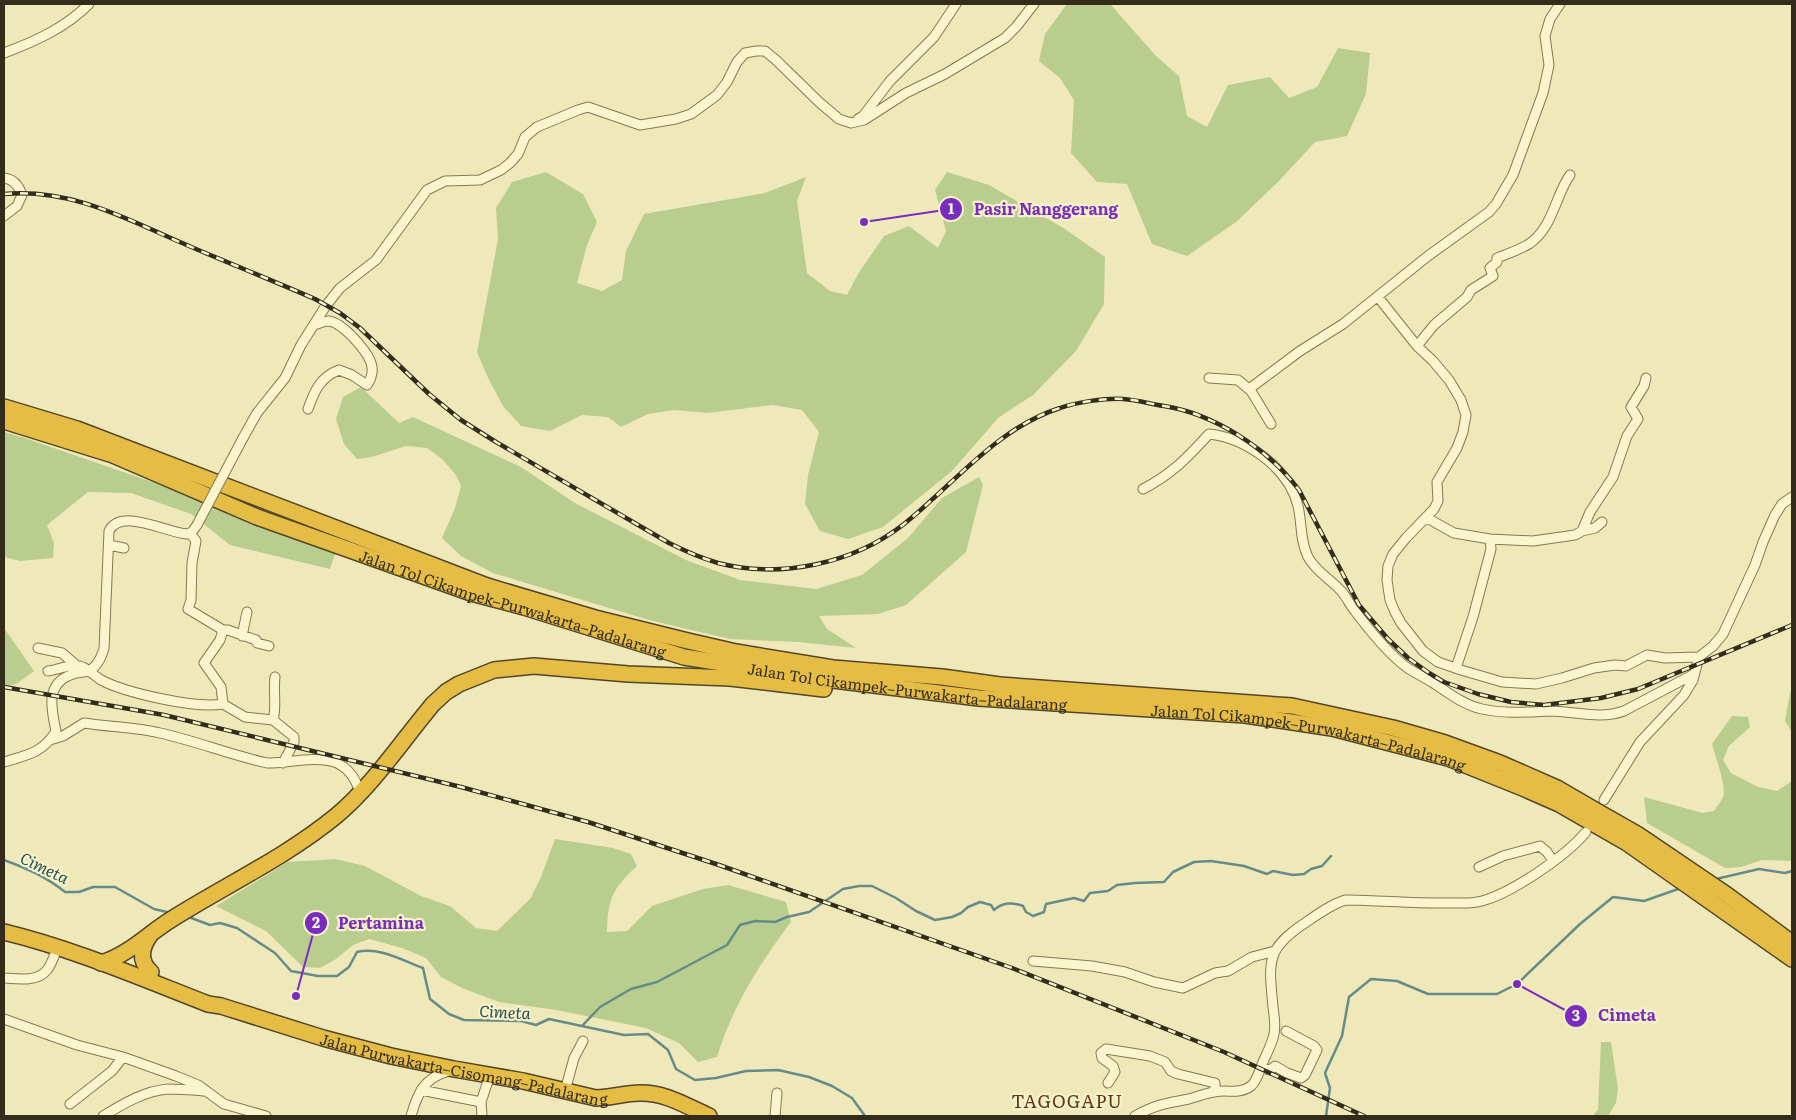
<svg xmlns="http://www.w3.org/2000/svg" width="1796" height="1120" font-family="Literata,serif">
<rect width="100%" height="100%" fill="#efe9ba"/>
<path fill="#b9cd8e" d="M1067,4H1110L1156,56L1179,76L1187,116L1207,127L1228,85L1270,77L1289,98L1317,87L1338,48L1370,53L1366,94L1347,136L1315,142L1278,182L1236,222L1187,256L1152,244L1127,184L1097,182L1071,153L1074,100L1060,78L1039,61L1045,34Z
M546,172L583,194L597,222L587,245L577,283L602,291L622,280L626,251L644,214L765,193L806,177L797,201L807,273L830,291L847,295L858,274L884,236L909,226L938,248L946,231L935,190L947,172L989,185L1065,229L1105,257L1104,304L1076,351L1033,395L998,418L952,471L883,527L848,539L820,531L805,504L808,475L819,432L802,410L773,405L707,413L674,410L648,414L621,427L608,417L582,415L550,431L521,426L503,406L489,380L477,352L498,239L496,208L512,182Z
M361,387L399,423L413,417L521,467L575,503L686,560L740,580L816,589L862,575L908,538L942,498L979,477L983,485L966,552L906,605L878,614L819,616L827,629L856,648L798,642L730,639L649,620L493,573L461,556L442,538L455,508L461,486L456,475L442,459L427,448L406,446L372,457L357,459L344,444L336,419L343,397Z
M4,432L22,437L184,493L335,554L330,569L230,545L191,514L131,493L88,492L47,525L54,543L53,558L20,561L4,557Z
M4,628L34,671L18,683L4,688Z
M1792,689V732L1785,721L1790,693Z
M1732,716L1748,717L1750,727L1729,746L1723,760L1731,773L1758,787L1777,791L1792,781V861L1762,860L1741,867L1725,868L1647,823L1644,797L1703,813L1714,811C1717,806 1721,802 1723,797C1727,787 1715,756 1712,744Z
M555,839L613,848L631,854L637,866C612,889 608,899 607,932L627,931L652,906L703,889L728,885L786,902L791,922C760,963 732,1007 717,1057L698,1062L679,1043L646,1028L556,1010L499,1002L462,988L441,977L426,958L402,948L369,939L353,945L336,959L320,968L303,967L266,931L216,906L288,862L335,859L365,866L421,896L450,906L476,928L497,931L530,899L541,877Z
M1601,1042H1611L1618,1089L1616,1103L1608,1116H1593L1598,1109Z"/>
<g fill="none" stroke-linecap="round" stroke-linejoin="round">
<path stroke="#668c8a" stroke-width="2.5" d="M4,860C28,869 45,876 65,892H79L93,887H115L154,909L171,913
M1716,879L1759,869L1785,873L1792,871
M186,916L210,925L220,923L237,928L275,953L291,971L318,976H337L349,967L357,952C378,946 404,961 423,968L430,999L449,1014L464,1020L521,1021L536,1025L549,1019L624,1035L648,1034L668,1050L676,1069L695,1080L716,1078L746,1071L778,1070L809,1077L832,1086L852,1098L865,1116
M582,1026L600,1007L631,989L657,982L727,945L740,925L755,921L775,922L787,917L809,912L843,889L859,886H872L896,898L916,911L935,920L952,917L961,913L968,907L980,902L991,905L994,910C1003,902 1012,902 1023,906L1026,912L1033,916L1044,912L1046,904L1074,898L1084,901L1090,893L1108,891L1117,885L1135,883L1164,882L1173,872L1194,862L1211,861L1244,866L1267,874L1273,871L1293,875L1304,874L1311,869L1322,866L1331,856
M1326,1116L1330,1088L1325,1073L1342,1036L1349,997L1371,979L1397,981L1428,994H1497L1517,984L1580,924L1613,897L1644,901L1681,888"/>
<defs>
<path id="street" d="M4,53C36,41 65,28 89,4
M858,119L863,116L890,81L934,37L956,4
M4,178C14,179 19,186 22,195L17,206L4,216
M1378,297L1417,346L1433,361L1449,380L1461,400L1466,415L1463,432L1457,448L1437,482L1438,501L1434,509L1406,538L1393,554L1388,566L1387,580L1390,600L1395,612L1401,623L1423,651L1438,662L1461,670L1502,682L1536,684L1562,678L1594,668L1615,665L1626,666L1647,655L1665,658L1699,657
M1417,346L1434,325L1467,297L1471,290L1493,276L1490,268L1497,262V258C1507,254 1519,250 1529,244C1553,228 1555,196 1570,175
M1209,378L1238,380L1251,391L1271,424
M1249,389L1300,351L1343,324L1428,256L1489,212L1496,204L1513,175L1543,93L1549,65L1545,36L1550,19L1560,4
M308,409C314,392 320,377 339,370L352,375L367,385C371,379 373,374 372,367C370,353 343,323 329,321C324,321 318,324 314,325
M243,438L257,413L285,378L301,345L325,307L340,288L376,260L427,190L445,181L480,180L501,170L510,163L518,154L525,137L537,127L578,110L588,107L640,125L676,119L691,114L717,95L727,82L737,62L745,53L756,51H765L776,60L819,102L839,119L851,123L864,120L906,93L945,74L1005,38L1016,27L1034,4
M1143,489C1172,474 1187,458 1209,434C1246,438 1289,468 1298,506C1302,523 1300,541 1308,557C1316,572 1332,580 1342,592C1347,598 1350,605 1355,611C1370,631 1389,655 1409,669C1418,674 1427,679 1435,684C1450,694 1464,705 1482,709C1504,714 1527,712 1549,711C1575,711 1599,720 1624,711L1694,674
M1427,518L1454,533L1490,539L1533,541L1575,535L1582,531L1590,512L1613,477L1627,436L1638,419L1631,407L1644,386L1646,378
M1582,531L1595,528L1602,522
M190,533L196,541L192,563L191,600L188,609L223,630H228L256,640L257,643L269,646
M109,545L124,548
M242,636L247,612
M38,648L62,653L76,665
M1456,668L1473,617L1491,549L1490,539
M48,671C56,670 66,666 74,665C85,665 93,675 101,680C126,693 196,709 223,704L221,687L204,663L220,640L223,630
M223,704L245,717L273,720L294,737V742L283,763
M273,720C277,706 273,692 275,677
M50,740L63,736L84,723C109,727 135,727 160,733C196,741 231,755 267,763C303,763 346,744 360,793
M4,762C27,755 43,753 56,731C51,708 45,683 73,674C79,672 87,673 92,669C99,663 101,657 104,649L109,531C121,507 167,533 187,534L192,532L197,525
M1604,800L1640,742L1684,695L1693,680L1699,657L1713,646L1723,634L1755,565L1763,542L1775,515L1782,504L1792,497
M1479,867L1503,856L1540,846L1547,852L1553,861
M1033,961L1092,966L1125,972L1154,982L1183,988L1215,973L1228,971L1252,957L1275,951
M4,978C17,979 38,982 47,970C52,964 54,955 58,947
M4,1019L77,1045L123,1057L176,1076L198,1085L224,1104L266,1116
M1261,1068L1270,1070L1275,1066L1287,1073L1301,1078L1305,1075L1317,1050L1314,1046L1286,1031
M1108,1083L1115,1072L1113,1066L1102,1058L1101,1053L1106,1049L1150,1056L1165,1062L1171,1071L1178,1074L1215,1083V1092
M421,1090L481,1102L482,1116
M565,1091L574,1058L583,1041
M481,1102L490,1075
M70,1104L112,1071L123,1057
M103,1116C123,1104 144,1091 168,1089C180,1089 192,1090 204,1091
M411,1116C418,1092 424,1078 449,1071
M775,1116L777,1093
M1135,1116C1155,1105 1166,1103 1189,1099C1197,1097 1206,1093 1214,1092C1227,1089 1239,1095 1251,1086C1257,1081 1260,1069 1263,1062C1267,1053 1272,1044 1274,1034C1276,1025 1274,1016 1273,1007C1269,963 1265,949 1305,923C1318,914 1330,905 1345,900C1380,900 1416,904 1451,903C1461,903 1472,904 1482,901C1512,893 1566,856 1586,832"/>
<g id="highway">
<path d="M4,407L77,429L487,586L595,618L688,641L736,652L833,668L942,677L1000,685L1292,706L1393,728L1445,743L1500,763L1557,788L1600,813L1637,834L1727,895L1792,943"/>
<path id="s1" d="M4,421L113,455L257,517L471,593L524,607L684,657L817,678L979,698L1245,715L1332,728L1448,758L1525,789L1559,804L1627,843L1792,959"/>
<path id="s2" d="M4,932C74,949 141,978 208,1004L221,1006L323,1038L391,1056L454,1069L523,1081L596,1098C611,1098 625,1093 639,1093C665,1092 686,1106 709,1116"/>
<path d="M101,963C127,956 149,933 172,919C226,885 286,857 336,816C373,785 402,741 433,704L446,692L459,684L494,670L534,666L628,674L730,678L824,689"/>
<path d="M151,972C138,961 141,947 151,934"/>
</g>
</defs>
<use href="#street" stroke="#867854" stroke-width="11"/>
<use href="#highway" stroke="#534529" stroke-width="18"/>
<use href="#street" stroke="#faf5cd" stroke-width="9"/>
<use href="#highway" stroke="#e5bd44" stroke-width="15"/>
<defs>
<path id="rail" d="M4,194C76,188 131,222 196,249C236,266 276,282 315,299L340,313L360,328L429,394L461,420L496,442L669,543C685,551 701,558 718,563C780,579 853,564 904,524C954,484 997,428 1060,408C1077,402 1105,398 1123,399C1137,400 1151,404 1164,406C1215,414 1268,449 1299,490L1359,605L1388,639L1408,658L1429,673L1444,682L1478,694L1511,702L1544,705L1601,698L1638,689L1792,625
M4,687L164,715L461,787L588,822L719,865L1012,968L1224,1052L1364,1116"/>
</defs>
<use href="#rail" stroke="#342c1a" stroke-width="4.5"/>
<use href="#rail" stroke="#f6f2c9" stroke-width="2.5" stroke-dasharray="8" stroke-linecap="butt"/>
<defs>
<path id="street-bridge" d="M197,525L243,438"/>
</defs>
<use href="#street-bridge" stroke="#867854" stroke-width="11" stroke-linecap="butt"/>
<use href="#street-bridge" stroke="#faf5cd" stroke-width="9"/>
</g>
<g text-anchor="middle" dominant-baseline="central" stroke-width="4.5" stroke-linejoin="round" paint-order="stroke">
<g font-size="15" fill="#342c1a" stroke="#f6f2c9">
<text stroke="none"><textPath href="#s1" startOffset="541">Jalan Tol Cikampek–Purwakarta–Padalarang</textPath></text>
<text stroke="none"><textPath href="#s1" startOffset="946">Jalan Tol Cikampek–Purwakarta–Padalarang</textPath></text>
<text stroke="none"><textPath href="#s1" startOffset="1351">Jalan Tol Cikampek–Purwakarta–Padalarang</textPath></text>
<text stroke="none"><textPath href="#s2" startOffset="481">Jalan Purwakarta–Cisomang–Padalarang</textPath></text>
</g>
<g font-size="16" font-style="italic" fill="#284f55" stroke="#f6f2c9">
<text transform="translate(45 867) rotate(26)">Cimeta</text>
<text transform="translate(505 1011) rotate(3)">Cimeta</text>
</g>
<g font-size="18" letter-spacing="1" fill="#623617" stroke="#f6f2c9">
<text x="1067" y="1100">TAGOGAPU</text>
</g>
</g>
<path fill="none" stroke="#7b2cbf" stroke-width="2" d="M864 222L951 209M296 996L316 923M1517 984L1576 1016"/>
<g fill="#7b2cbf" stroke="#f6f2c9" stroke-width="2">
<circle cx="864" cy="222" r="5"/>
<circle cx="296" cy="996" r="5"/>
<circle cx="1517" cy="984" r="5"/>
<circle cx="951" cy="209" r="12"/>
<circle cx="316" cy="923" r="12"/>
<circle cx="1576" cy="1016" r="12"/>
</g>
<g font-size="15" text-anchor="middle" font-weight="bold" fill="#fff">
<text x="951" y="214">1</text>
<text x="316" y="928">2</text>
<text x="1576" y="1021">3</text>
</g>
<g font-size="16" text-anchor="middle" font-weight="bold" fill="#7b2cbf" stroke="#f6f2c9" stroke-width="4.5" stroke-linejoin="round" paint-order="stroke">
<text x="1046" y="215">Pasir Nanggerang</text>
<text x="381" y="929">Pertamina</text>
<text x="1627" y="1021">Cimeta</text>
</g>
<rect width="1796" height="1120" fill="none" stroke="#342c1a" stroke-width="10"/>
</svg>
